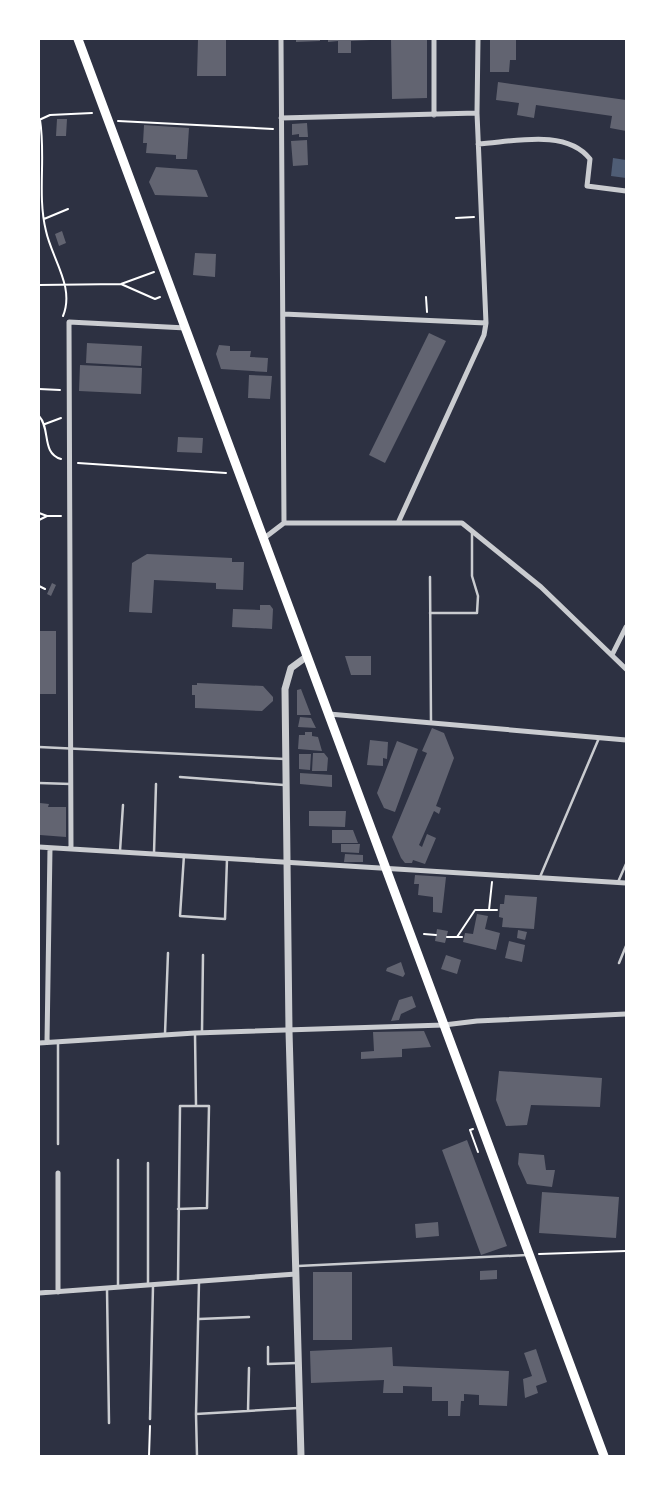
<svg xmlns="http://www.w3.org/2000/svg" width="665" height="1495" font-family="Roboto,sans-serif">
<rect width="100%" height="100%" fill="#2d3142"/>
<path fill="#4f5d75" d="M613,158L626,160V178L611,176Z"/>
<path fill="#626471" d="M198,39H226V76H197Z
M296,39H320V41L296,42Z
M328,39H371V40L351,41V53H338V41L328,42Z
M391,39H427V98L392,99Z
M490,39H516V60H510L509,72H490Z
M498,82L626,100V131L610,128L612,116L536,105L534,118L517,115L519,103L496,100Z
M57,119H67L66,136H56Z
M307,123L308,137H299V134L292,135V124Z
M144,125L189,128L187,159H176V155L146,153L147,143H143Z
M307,140L308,165L293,166L291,141Z
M156,167L197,170L208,197L155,195L149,182Z
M62,231L66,243L59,246L55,234Z
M195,253L216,254L215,277L193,275Z
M429,333L446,341L385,463L369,455Z
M87,343L142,346L141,366L86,363Z
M219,345L230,346V351H251L250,357L268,358L267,372L221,369L216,354Z
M80,365L142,368L141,394L79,391Z
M249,375L272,376L270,399L248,398Z
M178,437L203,438L202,453L177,452Z
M147,554L232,558V562H244L243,590L216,589V583L154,580L152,613L129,612L132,563Z
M52,583L56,585L51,596L47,594Z
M260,605H270L273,609L272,629L232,627L233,609L260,610Z
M39,631H56V694H39Z
M345,656H371V675H351Z
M197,683L263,686L273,697V701L262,711L195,708V695H192V685H197Z
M301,689L311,715H297V690Z
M300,717L311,718L316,728L298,727Z
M432,728L444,733L454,758L436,806L441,808L439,814L434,811L419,845L422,847L427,834L436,838L425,864L413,860L412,863H405L401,858L392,837L427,753L422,751Z
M305,732H312V736L318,737L322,751L298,749L299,735H305Z
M370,740L388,742L387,759L383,758V766L367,765Z
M397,741L418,749L395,812L384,808L377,793Z
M313,753H324L328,758L327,771H312Z
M299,754H311L310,770L299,769Z
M300,773L332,775V787L300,784Z
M40,803L49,804L48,807H66V837L40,835Z
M309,811H346L345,827L309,826Z
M332,830H353L358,843H332Z
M341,844H360L359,853L341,852Z
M345,854L363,855V862H344Z
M415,875L446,877L442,913L433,912V897L418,895L419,884H414Z
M505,895L537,897L534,929L502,927L503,918L499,917L500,904H504Z
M477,914L488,916L485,929L500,933L496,950L463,942L465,933L473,934Z
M437,929L448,931L445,943L435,941Z
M518,930L527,932L525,940L517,938Z
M509,941L525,945L522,962L505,958Z
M446,955L461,960L457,974L441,969Z
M401,962L405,974L403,977L386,971L387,968Z
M412,996L416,1007L401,1014L399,1020L391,1021L399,1000Z
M424,1031L431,1047L402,1049V1057L361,1059V1052L374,1051L373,1032Z
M499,1071L602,1078L600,1107L531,1105L527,1125L506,1126L496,1100Z
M467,1140L507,1246L481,1255L442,1150Z
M519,1153L544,1155L546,1170H555L552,1187L527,1184L518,1164Z
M542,1192L619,1197L616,1238L539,1233Z
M438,1222L439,1236L416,1238L415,1224Z
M497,1270V1279L480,1280V1271Z
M313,1272H352V1340H313Z
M392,1347L393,1366L509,1371L507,1406L479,1405V1395L464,1394V1401H461L460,1416H448V1401H432V1387L403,1386V1393H383L384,1380L311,1383L310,1351Z
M536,1349L547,1382L536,1386L538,1393L525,1398L523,1379L532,1376L524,1353Z"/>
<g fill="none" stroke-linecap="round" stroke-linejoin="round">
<path stroke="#fff" stroke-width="2" d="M39,120L50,115L92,113
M40,120C46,157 37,195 46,231C52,259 75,287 63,316
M118,121L273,129
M456,218L474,217
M44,219L68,209
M121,284L155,299L160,297
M39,285L121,284L154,272
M426,297L427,312
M39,389L60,390
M39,416C51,429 41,453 61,459
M45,424L61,418
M78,463L226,473
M39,513L47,516
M39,520L47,516H61
M39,586L45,589
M489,910L492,882
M424,934L436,935
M447,937H462
M457,937L475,910H497
M473,1129L470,1130L478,1152
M539,1254L626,1251
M149,1456L150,1426"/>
<path stroke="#caccd0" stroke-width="2.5" d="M430,577L431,722
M430,613H477L478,596L472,576V532
M39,747L285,759
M180,777L284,785
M39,783L71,784
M120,851L123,805
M154,853L156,784
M184,855L180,916L225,919L227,859
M540,877L599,738
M618,882L626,864
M619,963L626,946
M202,1032L203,955
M165,1034L168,953
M195,1034L196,1105
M58,1043V1144
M148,1163V1284
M298,1266L527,1255
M178,1282L180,1106H209L207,1208L178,1209
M118,1287V1160
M107,1289L109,1423
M199,1319L249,1317
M268,1347V1364L297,1363
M248,1411L249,1368
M196,1414L298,1408
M150,1419L153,1286
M197,1456L196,1414L199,1282"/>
<path stroke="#caccd0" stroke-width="5" d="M281,39L284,523
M434,115V39
M281,118L477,113
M478,144C512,142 566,128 590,159L587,186L626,191
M283,314L486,323
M398,523L484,335L486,323L477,113L478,39
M263,539L284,523H462L541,587L626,669
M612,655L626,627
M329,714L626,740
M39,847L626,883
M71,849L69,322L186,328
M47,1042L50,848
M39,1043L195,1033L444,1025L477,1021L626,1014
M58,1292V1173
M39,1293L296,1274"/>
<path stroke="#caccd0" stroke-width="7" d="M301,1456L289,1031L285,689L291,668L306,657"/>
<path stroke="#fff" stroke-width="9" d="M78,39L604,1456"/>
</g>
<rect width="665" height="1495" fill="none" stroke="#ffffff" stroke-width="80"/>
</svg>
